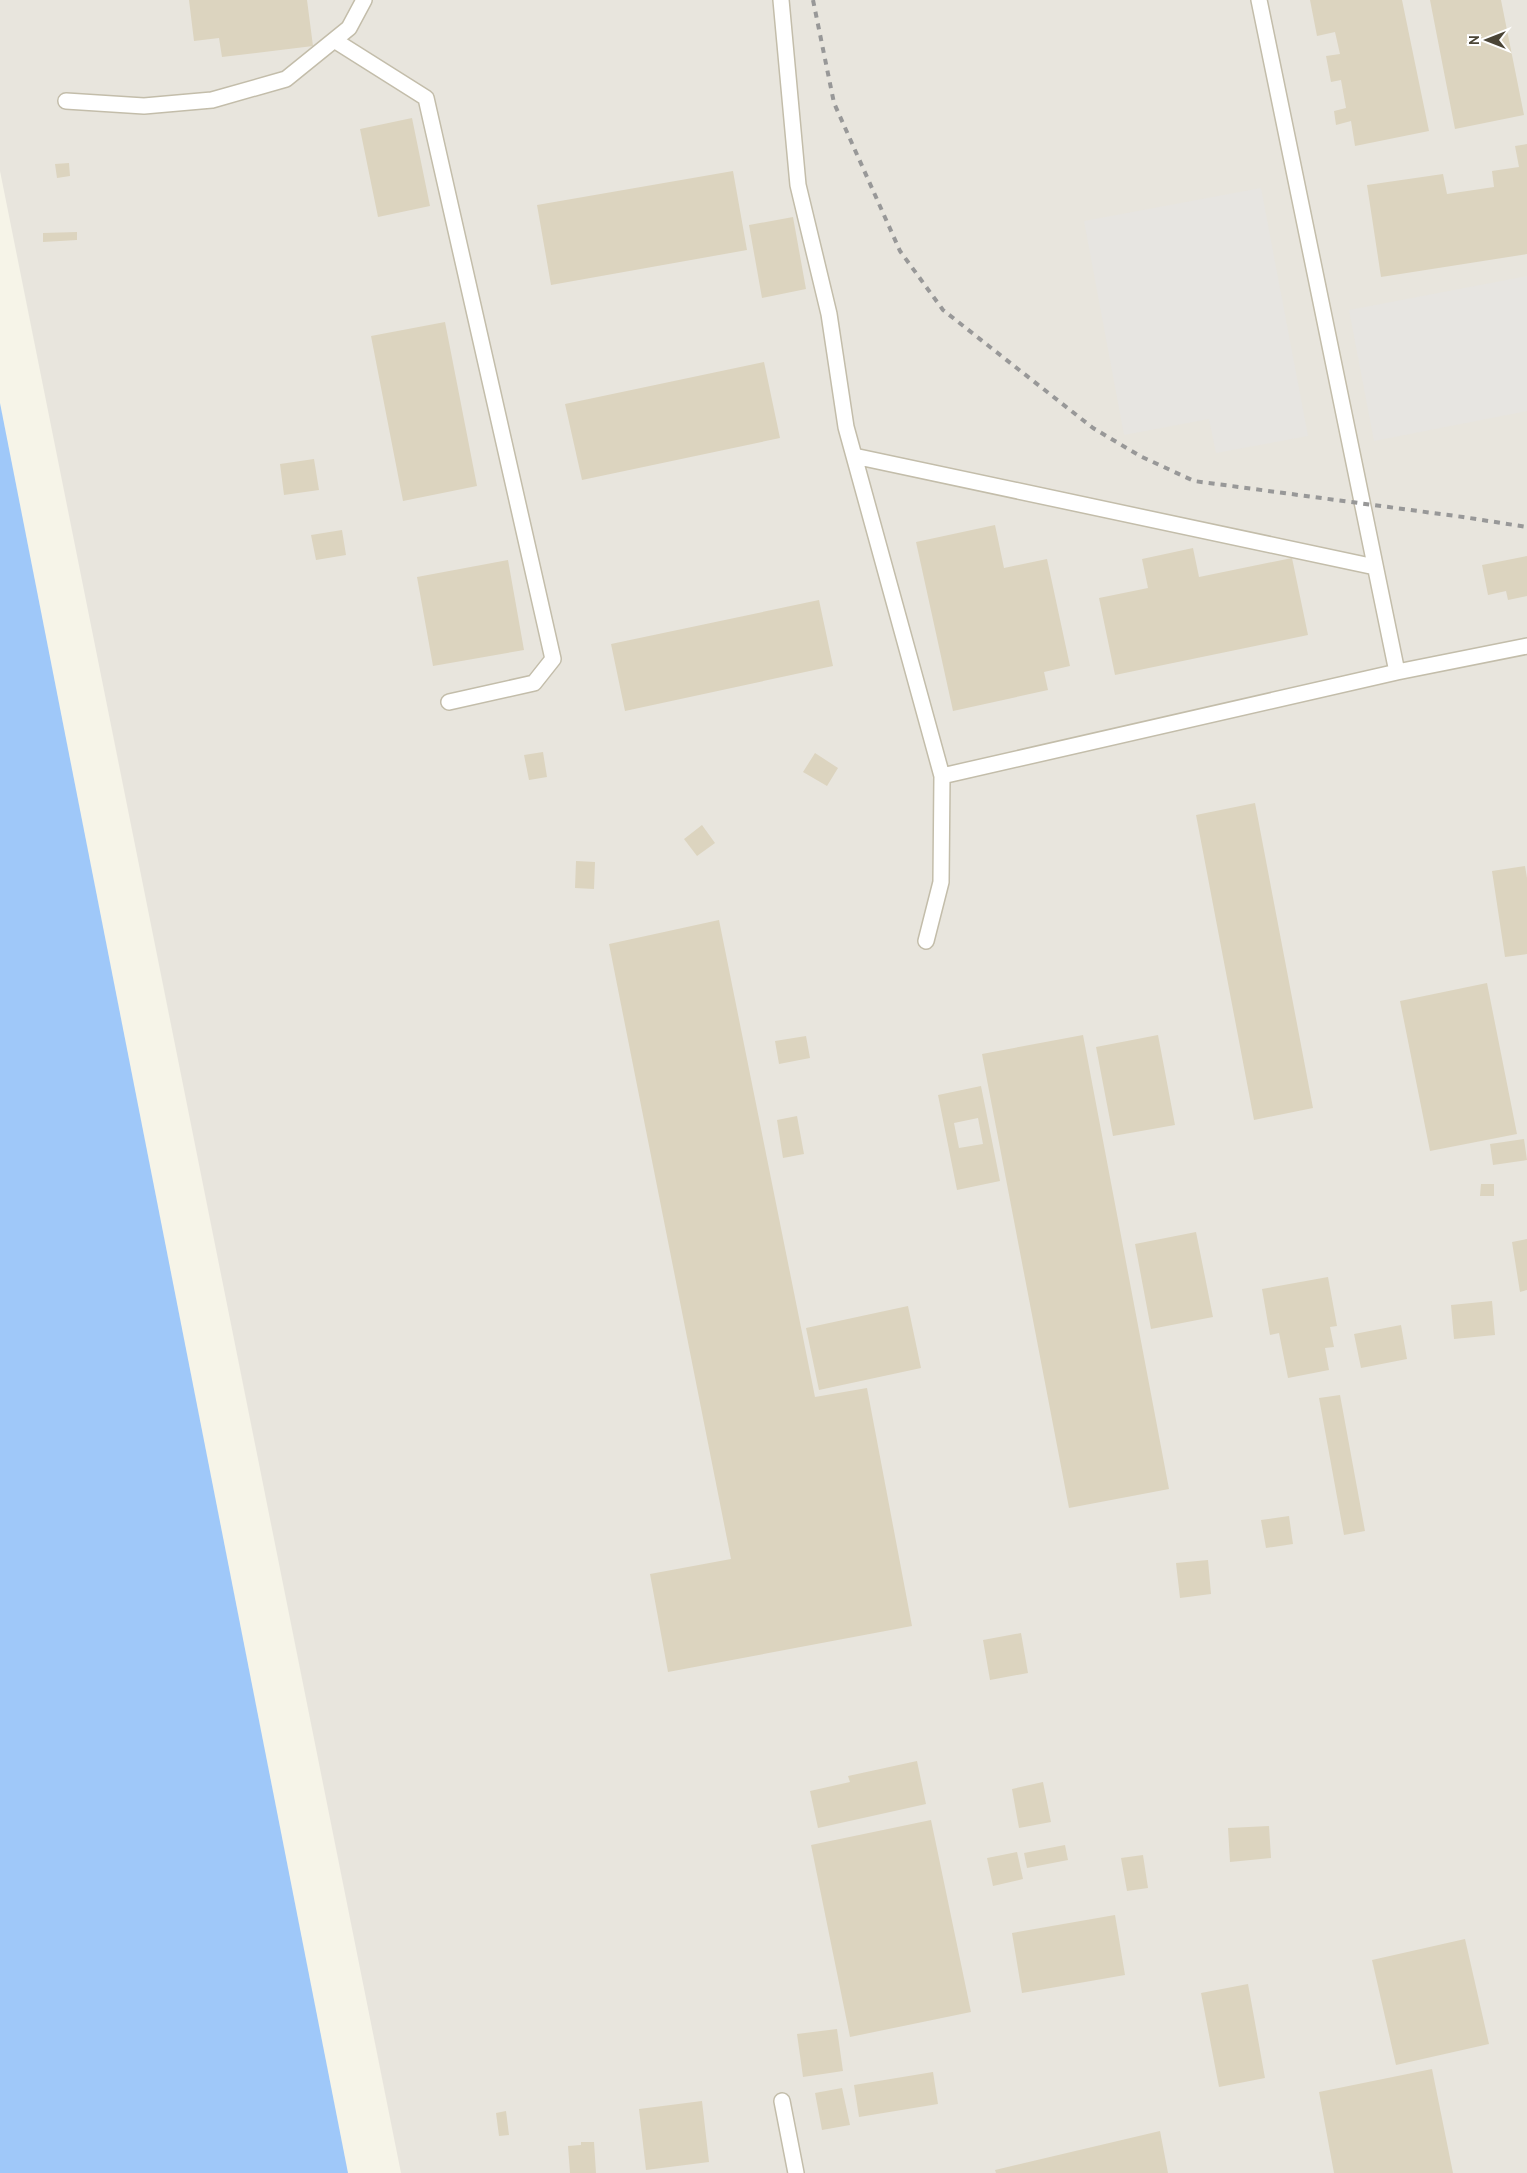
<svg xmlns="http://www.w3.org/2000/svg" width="1527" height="2173" font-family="Cabin,sans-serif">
<rect width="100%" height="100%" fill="#f6f4e8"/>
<path fill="#e8e5dd" d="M0,0H1527V2173H401L0,171Z"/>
<path fill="#e7e5e1" d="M1261,188L1308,436L1216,453L1209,419L1124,435L1084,221Z
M1527,276V411L1374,441L1349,310Z"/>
<path fill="#9fc8f9" d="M0,403L348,2173H0Z"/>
<path fill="#dcd4bf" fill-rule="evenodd" d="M189,0H307L313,46L222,57L219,38L194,41Z
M1310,0H1402L1429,131L1355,146L1351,121L1336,125L1334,111L1346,108L1341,80L1331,82L1326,56L1340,54L1335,32L1317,36Z
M1430,0H1501L1524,115L1455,129Z
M412,118L430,206L378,217L360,129Z
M1527,144V254L1381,277L1367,185L1443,174L1447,194L1494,187L1492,171L1519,167L1515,146Z
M69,163L70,176L57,178L55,164Z
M733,171L747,250L551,285L537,205Z
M793,217L806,289L762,298L749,225Z
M77,232V240L43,242V233Z
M445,322L477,486L403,501L371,336Z
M764,362L780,438L582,480L565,404Z
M314,459L319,490L284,495L280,464Z
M995,525L1004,568L1047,559L1070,666L1044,672L1048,690L953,711L916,542Z
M342,530L346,555L316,560L311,535Z
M1193,548L1199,577L1292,558L1308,635L1115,675L1099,598L1148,588L1142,559Z
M1527,556V596L1508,600L1506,591L1488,595L1482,565Z
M508,560L524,650L433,666L417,577Z
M819,600L833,666L625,711L611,644Z
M543,752L547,777L529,780L524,755Z
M815,753L838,768L827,786L803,772Z
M1255,803L1313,1108L1254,1120L1196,815Z
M702,825L715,843L697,856L684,839Z
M576,861L595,862L594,889L575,888Z
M1525,866L1527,878V954L1505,957L1492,871Z
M719,920L815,1397L867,1388L912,1626L668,1672L650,1574L731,1559L609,944Z
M1487,983L1517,1134L1430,1151L1400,1001Z
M1083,1035L1169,1489L1069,1508L982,1054Z
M1158,1035L1175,1125L1113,1136L1096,1047Z
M806,1036L810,1058L779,1064L775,1041Z
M981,1086L1000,1181L957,1190L938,1095ZM978,1118L983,1144L959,1148L954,1123Z
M797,1116L804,1154L783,1158L777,1120Z
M1524,1139L1527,1160L1493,1165L1490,1144Z
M1481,1184H1494V1196H1480Z
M1196,1232L1213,1317L1151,1329L1135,1244Z
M1527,1239V1290L1520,1292L1512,1242Z
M1328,1277L1337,1326L1330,1327L1334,1347L1325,1348L1329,1370L1288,1378L1279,1333L1270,1335L1262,1289Z
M1492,1301L1495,1335L1454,1339L1451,1305Z
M908,1306L921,1368L819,1390L806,1328Z
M1401,1325L1407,1359L1361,1368L1354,1334Z
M1340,1395L1365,1531L1344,1535L1319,1398Z
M1289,1516L1293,1544L1266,1548L1261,1520Z
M1208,1560L1211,1594L1180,1598L1176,1563Z
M1021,1633L1028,1673L990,1680L983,1640Z
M917,1761L926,1804L818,1828L810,1791L850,1782L848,1776Z
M1043,1782L1051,1822L1019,1828L1012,1789Z
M931,1820L971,2012L850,2037L811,1845Z
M1269,1826L1271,1858L1230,1862L1228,1828Z
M1065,1845L1068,1860L1027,1868L1024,1853Z
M1017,1852L1023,1879L993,1886L987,1858Z
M1143,1855L1148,1888L1127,1891L1121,1858Z
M1115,1915L1125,1975L1022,1993L1012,1933Z
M1465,1939L1489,2044L1396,2065L1372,1960Z
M1248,1984L1265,2078L1219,2087L1201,1993Z
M837,2029L843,2071L803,2077L797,2034Z
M1432,2069L1453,2173H1334L1319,2092Z
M933,2072L938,2104L859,2117L854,2085Z
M842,2088L850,2125L822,2130L815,2093Z
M702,2101L709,2162L646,2170L639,2109Z
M506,2111L509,2135L499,2136L496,2113Z
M1160,2131L1168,2173H996L995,2170Z
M581,2142H594L596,2173H570L568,2146L581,2145Z"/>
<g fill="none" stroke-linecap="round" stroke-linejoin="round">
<defs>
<path id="lane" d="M781,0L798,185L829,314L846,427L942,776L941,882L926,941
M1259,0L1397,672
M334,40L426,98L553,659L534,683L449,702
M66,101L144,106L212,100L286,79L349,28L364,0
M854,456L1375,567
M942,776L1397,672L1527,646
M782,2101L796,2173"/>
</defs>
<use href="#lane" stroke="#c3bdaa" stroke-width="18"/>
<use href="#lane" stroke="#fff" stroke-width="15"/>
<path stroke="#989898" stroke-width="4" stroke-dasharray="6 6" stroke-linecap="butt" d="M813,0L834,103L900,251L943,310L1093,428L1140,456L1194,481L1463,517L1527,527"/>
</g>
<g transform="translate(1487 40) rotate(270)" stroke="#ffffff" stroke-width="4" paint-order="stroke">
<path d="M0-4L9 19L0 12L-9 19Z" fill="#4b4536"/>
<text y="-8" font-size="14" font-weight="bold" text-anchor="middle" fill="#4b4536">N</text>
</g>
</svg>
